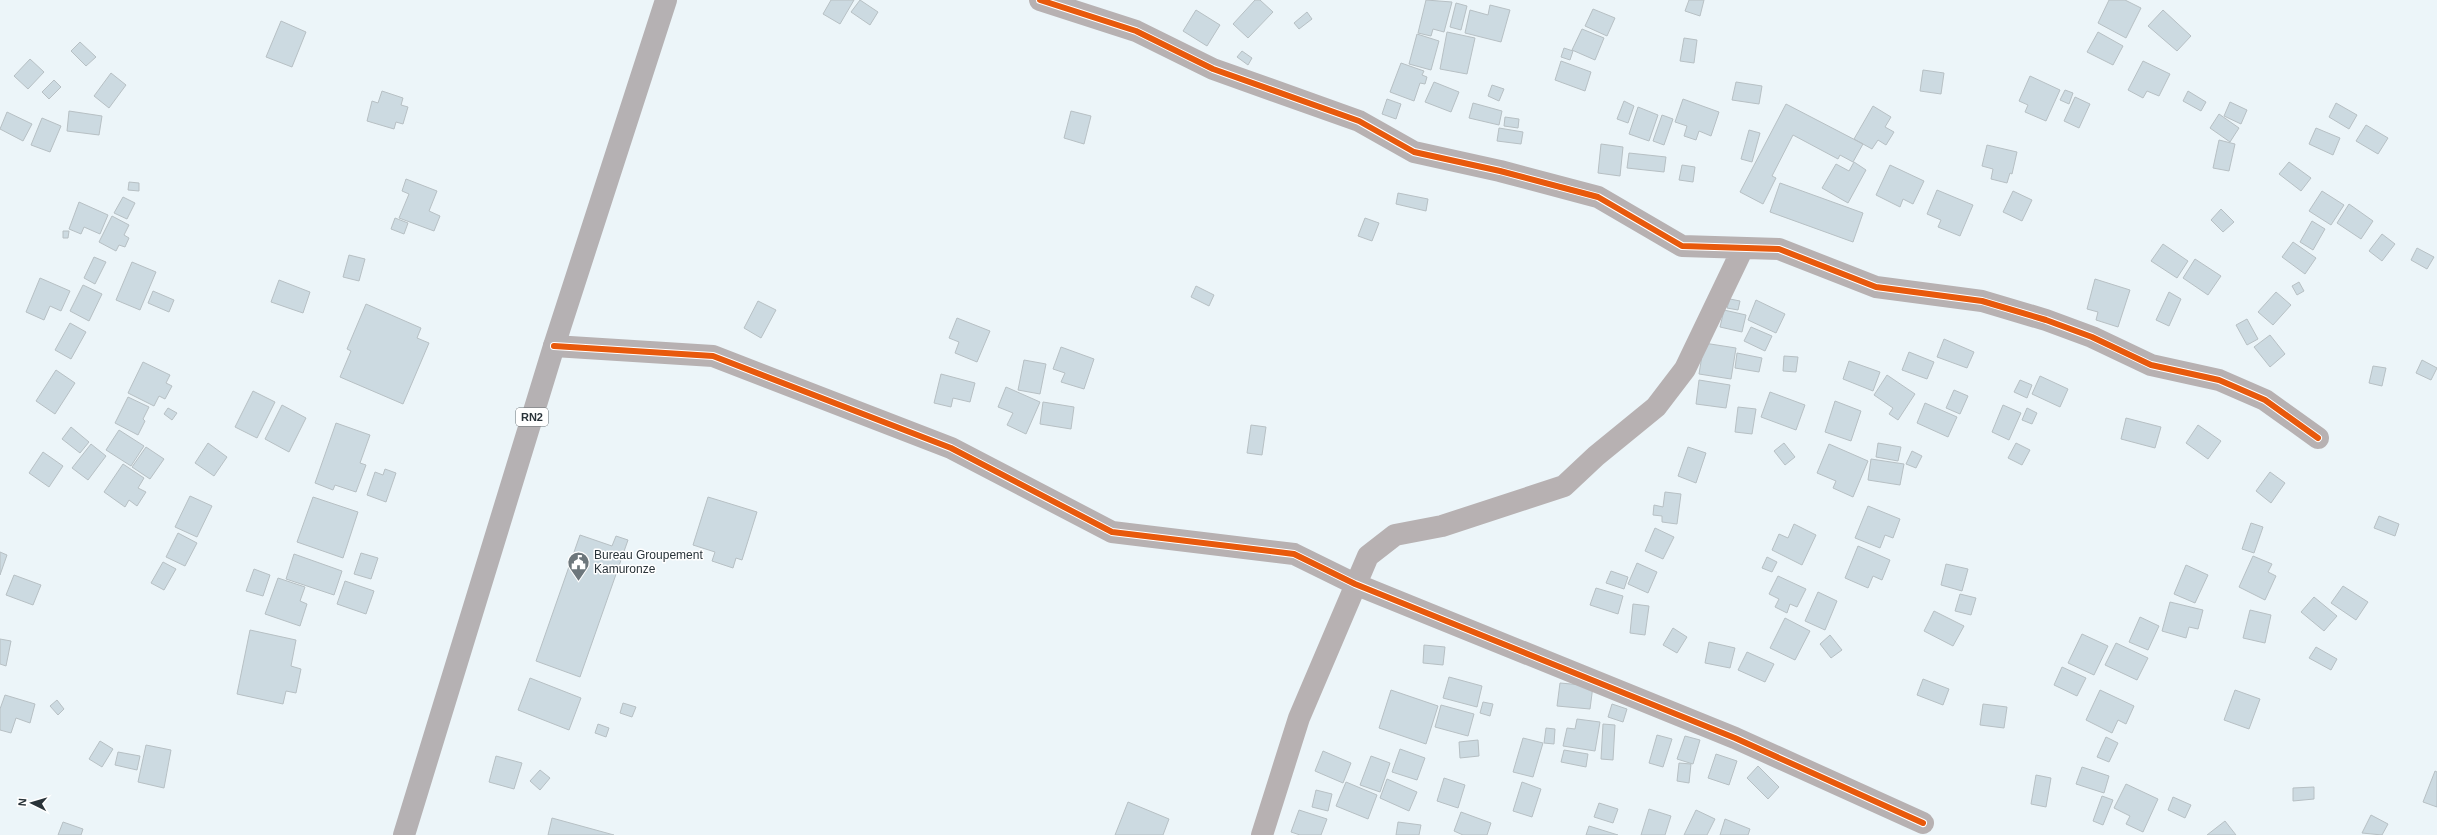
<svg xmlns="http://www.w3.org/2000/svg" width="2437" height="835" font-family="Arial,sans-serif">
<rect width="100%" height="100%" fill="#ecf5f9"/>
<path fill="#ccdae1" stroke="#b7c0c4" d="M831,0H854L840,24L823,14Z
M860,0L878,12L870,25L851,12Z
M1255,0H1260L1273,12L1248,38L1233,24Z
M1426,0L1452,2L1444,32L1433,29L1431,36L1418,33Z
M1689,0H1704L1700,16L1685,11Z
M2109,0H2125L2141,8L2126,38L2098,23Z
M1456,3L1467,6L1461,30L1450,27Z
M1490,5L1510,10L1501,42L1465,33L1470,10L1488,15Z
M1593,9L1615,18L1607,36L1585,26Z
M1196,10L1220,25L1207,46L1183,31Z
M2163,10L2191,36L2177,51L2148,26Z
M1307,12L1312,19L1299,29L1294,23Z
M281,21L306,32L292,67L266,57Z
M1582,29L1604,38L1595,60L1572,50Z
M1447,32L1475,38L1467,74L1440,69Z
M2098,32L2123,46L2113,65L2087,52Z
M1417,34L1439,41L1431,70L1409,64Z
M1684,38L1697,40L1694,63L1680,61Z
M80,42L96,57L86,66L71,51Z
M1564,48L1573,51L1570,60L1561,57Z
M1242,51L1252,58L1248,65L1237,57Z
M30,59L44,72L28,89L14,76Z
M1561,61L1591,72L1585,91L1555,80Z
M2143,61L2170,74L2159,96L2147,91L2143,98L2128,90Z
M1401,63L1424,71L1422,75L1427,77L1425,84L1420,83L1414,101L1390,92Z
M1923,70L1944,73L1941,94L1920,91Z
M111,73L126,85L109,108L94,96Z
M2030,76L2060,90L2046,121L2025,112L2028,105L2019,101Z
M54,80L61,87L49,99L42,92Z
M1434,82L1459,92L1451,112L1425,102Z
M1736,82L1762,86L1759,104L1732,100Z
M1492,85L1504,89L1499,101L1488,96Z
M2065,90L2073,93L2069,104L2060,100Z
M382,91L403,98L401,105L408,107L403,124L396,122L394,129L367,121L372,101L378,103Z
M2188,91L2206,102L2201,111L2183,101Z
M2075,97L2090,104L2079,128L2064,121Z
M1387,99L1401,104L1396,119L1382,114Z
M1683,99L1719,112L1711,136L1699,131L1696,140L1684,136L1687,126L1675,122Z
M1624,101L1634,106L1628,123L1617,119Z
M2230,102L2247,110L2241,124L2224,116Z
M1473,103L1502,111L1499,125L1469,118Z
M2336,103L2357,115L2349,129L2329,117Z
M1786,104L1863,144L1853,162L1840,155L1838,159L1793,135L1772,176L1776,178L1763,204L1740,192Z
M1873,106L1891,117L1885,127L1894,132L1886,145L1878,140L1872,149L1854,139Z
M1638,107L1658,115L1649,141L1629,134Z
M69,111L102,116L99,135L67,131Z
M1071,111L1091,116L1084,144L1064,138Z
M7,112L32,124L23,141L0,129Z
M2219,114L2239,128L2230,142L2210,128Z
M1662,115L1673,119L1664,145L1653,141Z
M1505,117L1519,119L1518,128L1504,126Z
M42,118L61,126L50,152L31,145Z
M2366,125L2388,138L2378,154L2356,141Z
M1499,128L1523,132L1521,144L1497,141Z
M2316,128L2340,138L2333,155L2309,144Z
M1749,130L1760,133L1752,162L1741,159Z
M2219,140L2235,144L2229,171L2213,168Z
M1601,144L1623,147L1620,176L1598,173Z
M1987,145L2017,152L2012,174L2010,173L2007,183L1991,179L1993,169L1982,166Z
M1629,153L1666,157L1664,172L1627,168Z
M1854,162L1866,170L1848,203L1822,188L1836,164L1849,171Z
M2289,162L2311,178L2301,191L2279,174Z
M1682,165L1695,167L1693,182L1679,180Z
M1890,165L1924,181L1913,204L1903,199L1900,207L1876,195Z
M406,179L437,191L429,211L440,216L434,231L399,218L409,194L402,191Z
M129,182L139,183V191L128,190Z
M1780,183L1863,213L1853,242L1770,212Z
M1937,190L1973,205L1960,236L1938,227L1941,220L1927,214Z
M2013,191L2032,200L2022,221L2003,212Z
M2322,191L2344,205L2331,225L2309,211Z
M1398,193L1428,199L1426,211L1396,204Z
M123,197L135,203L127,219L114,213Z
M79,202L108,215L100,234L84,227L81,234L69,229Z
M2349,204L2373,221L2361,239L2337,223Z
M2221,209L2234,222L2223,232L2211,220Z
M112,216L129,225L124,235L129,238L125,247L119,245L116,251L99,242Z
M395,218L408,223L404,234L391,229Z
M1365,218L1379,223L1372,241L1358,236Z
M2312,221L2325,229L2313,250L2300,242Z
M63,231H69L68,238H63Z
M2382,234L2395,244L2382,261L2369,251Z
M2293,242L2316,258L2305,274L2282,257Z
M2163,244L2188,261L2177,278L2151,261Z
M2417,248L2434,257L2427,269L2411,260Z
M349,255L365,259L359,281L343,277Z
M94,257L106,262L95,284L84,278Z
M2195,259L2221,276L2208,295L2183,278Z
M132,262L156,272L140,310L116,300Z
M40,278L70,291L61,311L50,306L44,320L26,312Z
M2095,279L2130,290L2118,327L2096,320L2098,312L2087,309Z
M279,280L310,292L303,313L271,302Z
M2299,282L2304,291L2297,295L2292,286Z
M83,285L102,294L89,321L70,311Z
M1196,286L1214,295L1209,306L1191,297Z
M153,291L174,300L169,312L148,303Z
M2169,292L2181,299L2169,326L2156,320Z
M2276,292L2291,305L2273,325L2258,312Z
M1730,299L1740,301L1738,310L1727,308Z
M1756,300L1785,314L1776,333L1748,320Z
M758,301L776,310L761,338L744,328Z
M366,304L421,328L417,338L429,343L403,404L340,377L351,351L347,349Z
M1724,310L1746,315L1742,332L1720,327Z
M957,318L990,331L977,362L955,353L959,342L949,338Z
M2247,319L2258,339L2247,345L2236,325Z
M70,323L86,332L71,359L55,350Z
M1751,327L1772,336L1765,351L1744,341Z
M2270,335L2285,354L2270,367L2254,347Z
M1944,339L1974,352L1967,368L1937,357Z
M1704,343L1736,348L1731,379L1699,374Z
M1061,347L1094,359L1084,389L1061,382L1065,373L1053,369Z
M1909,352L1934,362L1927,379L1902,370Z
M1737,353L1762,358L1759,372L1735,368Z
M1784,356L1798,357L1796,372L1783,371Z
M1024,360L1046,364L1040,394L1018,390Z
M2422,360L2437,368L2431,380L2416,373Z
M1849,361L1880,372L1873,391L1843,379Z
M143,362L170,375L166,383L172,386L165,399L159,396L154,406L128,393Z
M2373,366L2386,368L2382,386L2369,383Z
M56,370L75,383L55,414L36,401Z
M941,374L975,383L970,402L953,398L951,407L934,403Z
M1887,375L1915,394L1898,420L1889,414L1893,408L1874,395Z
M2040,376L2068,389L2060,407L2032,394Z
M1699,380L1730,385L1726,408L1696,404Z
M2020,380L2032,385L2027,398L2014,392Z
M1006,387L1040,402L1026,434L1007,425L1013,413L998,407Z
M1954,390L1968,396L1960,414L1946,408Z
M253,391L275,402L257,438L235,427Z
M1770,392L1805,405L1796,430L1761,417Z
M128,397L149,407L143,419L145,421L138,435L115,423Z
M1835,401L1861,411L1851,441L1825,432Z
M1043,402L1074,407L1071,429L1040,424Z
M1925,403L1957,417L1948,437L1917,423Z
M282,405L306,418L289,452L265,439Z
M2003,405L2021,413L2009,440L1992,432Z
M1738,407L1756,409L1752,434L1735,432Z
M168,408L177,413L172,420L164,414Z
M2027,408L2037,413L2032,424L2022,420Z
M2126,418L2161,427L2155,448L2121,439Z
M336,423L370,435L360,463L366,465L356,492L335,485L333,490L315,483Z
M1251,425L1266,427L1262,455L1247,453Z
M2198,425L2221,441L2208,459L2186,443Z
M71,427L89,442L80,453L62,439Z
M119,430L144,446L131,466L106,450Z
M208,443L227,457L214,476L195,463Z
M1784,443L1795,457L1785,465L1774,451Z
M1878,443L1901,447L1898,461L1876,457Z
M2016,443L2030,450L2022,465L2008,458Z
M91,444L106,456L88,480L72,468Z
M1829,444L1868,461L1853,497L1833,488L1836,481L1817,473Z
M146,447L164,459L150,479L132,467Z
M1688,447L1706,453L1696,483L1678,476Z
M1912,451L1922,456L1916,468L1906,464Z
M43,452L63,466L49,487L29,473Z
M1871,459L1904,464L1900,485L1868,480Z
M123,464L144,478L138,488L146,492L137,506L129,500L125,507L104,492Z
M385,469L396,473L386,502L367,495L375,472L383,475Z
M2270,472L2285,483L2271,503L2256,491Z
M1665,492L1681,494L1677,524L1662,522V516L1653,515L1654,505L1663,507Z
M190,496L212,506L197,537L175,527Z
M313,497L358,512L343,558L297,542Z
M708,497L757,512L742,560L736,558L733,568L712,561L715,552L693,545Z
M1868,506L1900,519L1893,538L1885,535L1880,548L1855,538Z
M2379,516L2399,524L2395,536L2374,528Z
M2251,523L2263,527L2254,553L2242,549Z
M1794,524L1816,535L1802,565L1772,550L1779,534L1788,538Z
M1655,528L1674,537L1663,559L1645,551Z
M178,533L197,543L185,566L166,557Z
M580,535L612,546L616,536L628,540L580,677L536,661Z
M1858,546L1890,560L1882,580L1873,576L1868,588L1845,578Z
M0,552L7,555L0,575Z
M361,553L378,558L371,579L354,574Z
M294,554L342,571L334,595L286,579Z
M2253,556L2272,564L2268,572L2276,576L2265,600L2239,587Z
M1767,557L1777,562L1772,572L1762,568Z
M163,562L176,569L164,590L151,583Z
M1637,563L1657,572L1648,593L1628,584Z
M1946,564L1968,569L1962,591L1941,585Z
M2186,565L2208,575L2195,603L2174,594Z
M254,569L270,575L263,596L246,591Z
M1611,571L1628,577L1624,589L1606,583Z
M14,575L41,585L33,605L6,595Z
M1778,576L1806,589L1797,607L1790,604L1787,613L1775,607L1779,599L1769,594Z
M278,578L305,587L300,601L307,604L300,626L265,614Z
M345,581L374,591L366,614L337,604Z
M2343,586L2368,602L2356,620L2331,603Z
M1596,588L1623,596L1618,614L1590,605Z
M1818,592L1837,601L1825,630L1805,621Z
M1960,594L1976,598L1971,615L1955,611Z
M2314,597L2337,616L2324,631L2301,612Z
M2170,602L2203,610L2198,629L2189,627L2186,638L2162,631Z
M1633,604L1649,606L1645,635L1630,633Z
M2250,610L2271,615L2265,643L2243,638Z
M1934,611L1964,626L1953,646L1924,631Z
M2140,617L2159,626L2148,650L2129,642Z
M1785,618L1810,631L1795,660L1770,648Z
M1673,628L1687,637L1677,653L1663,645Z
M250,630L296,640L291,666L301,669L296,693L286,691L283,704L237,694Z
M2082,634L2108,646L2094,675L2068,663Z
M1830,635L1842,650L1831,658L1820,644Z
M0,639L11,641L6,666L0,664Z
M1709,642L1735,648L1730,668L1705,663Z
M2116,643L2148,658L2137,680L2105,665Z
M1424,645L1445,647L1443,665L1423,663Z
M2316,647L2337,659L2331,670L2309,658Z
M1747,652L1774,664L1765,682L1738,670Z
M2062,667L2086,678L2077,696L2054,685Z
M1449,677L1482,686L1477,707L1443,698Z
M530,678L581,698L569,730L518,710Z
M1923,679L1949,689L1943,705L1917,695Z
M1560,683L1593,686L1590,709L1557,706Z
M1391,690L1438,706L1426,744L1379,728Z
M2100,690L2134,706L2126,724L2118,720L2112,733L2086,720Z
M2235,690L2260,699L2249,729L2224,720Z
M5,695L35,704L30,723L16,718L11,733L0,730V709Z
M57,700L64,709L58,715L50,706Z
M1483,702L1493,704L1490,716L1480,713Z
M623,703L636,707L632,717L620,713Z
M1612,704L1627,709L1623,722L1608,717Z
M1983,704L2007,707L2004,728L1980,725Z
M1441,705L1474,714L1468,736L1435,727Z
M1577,719L1600,722L1595,751L1563,746L1567,728L1575,729Z
M598,724L609,728L606,737L595,733Z
M1603,724L1615,725L1613,760L1601,759Z
M1546,728L1555,729L1554,744L1544,743Z
M1657,735L1672,739L1663,767L1649,763Z
M1685,736L1700,740L1693,764L1677,759Z
M2106,737L2118,743L2109,762L2097,757Z
M1523,738L1543,743L1533,777L1513,772Z
M1478,740L1479,756L1460,758L1459,742Z
M100,741L113,749L102,767L89,759Z
M146,745L171,750L164,788L138,782Z
M1400,749L1425,758L1417,780L1392,772Z
M1564,750L1588,754L1586,767L1561,762Z
M1323,751L1351,763L1343,783L1315,771Z
M118,752L140,756L137,770L115,765Z
M1716,754L1737,761L1729,785L1708,778Z
M496,756L522,763L514,789L489,782Z
M1371,756L1390,763L1380,792L1360,785Z
M1679,763L1691,764L1689,783L1677,781Z
M1758,766L1779,787L1768,799L1747,778Z
M2082,767L2109,776L2104,793L2076,784Z
M540,770L550,778L540,790L530,781Z
M2435,771L2437,772V807L2423,802Z
M2036,775L2051,778L2046,807L2031,804Z
M1444,778L1465,785L1458,808L1437,801Z
M1387,779L1417,792L1409,811L1380,798Z
M1346,782L1377,795L1368,819L1336,806Z
M1522,782L1541,789L1532,817L1513,811Z
M2126,784L2158,799L2143,832L2126,824L2130,816L2114,808Z
M2314,787V799L2293,801V788Z
M1316,790L1332,794L1328,811L1312,807Z
M2102,796L2113,800L2103,825L2093,821Z
M2173,797L2191,805L2185,818L2168,810Z
M1128,802L1169,819L1163,835H1115Z
M1599,803L1618,809L1613,823L1594,817Z
M1649,809L1671,816L1665,835H1641Z
M1299,810L1327,819L1321,835H1300L1291,832Z
M1696,810L1715,819L1707,835H1684Z
M1461,812L1491,823L1487,835H1463L1454,831Z
M2371,815L2388,824L2382,835L2362,833Z
M552,818L614,835H548Z
M1725,819L1750,829L1748,835H1720Z
M2225,821L2236,835H2207Z
M63,822L83,829L81,835H58Z
M1398,822L1421,825L1419,835H1396Z
M1589,826L1618,835H1586Z"/>
<g fill="none" stroke-linecap="round" stroke-linejoin="round">
<path stroke="#b7b1b2" stroke-width="22" d="M1040,0L1136,31L1213,69L1359,121L1414,152L1500,171L1598,197L1682,246L1779,249L1876,287L1982,301L2046,320L2092,337L2151,365L2219,380L2265,400L2318,438
M554,346L713,356L951,448L1112,532L1294,554L1355,584L1735,738L1923,823
M1262,835L1299,718L1368,556L1395,535L1442,526L1564,486L1596,456L1656,407L1685,369L1743,248"/>
<path stroke="#b5b1b3" stroke-width="22" d="M404,835L554,346L666,0"/>
<defs>
<path id="cycleway" d="M1040,0L1136,31L1213,69L1359,121L1414,152L1500,171L1598,197L1682,246L1779,249L1876,287L1982,301L2046,320L2092,337L2151,365L2219,380L2265,400L2318,438
M554,346L713,356L951,448L1112,532L1294,554L1355,584L1735,738L1923,823"/>
</defs>
<use href="#cycleway" stroke="#fff" stroke-width="8"/>
<use href="#cycleway" stroke="#e8590c" stroke-width="6"/>
</g>
<defs>
<symbol id="civic-pin" viewBox="-11 -11 22 30"><path d="M0 17L-7.5 6A9.5 9.5 0 1 1 7.5 6Z" fill="#6d777c" stroke="#fff"/><path d="M-.6-6.5H3V-4.5H.6V-3L4-1V1h2V6H-6V1h2V-1L-.6-3ZM-1.2 2.5V6h2.4V2.5Z" fill="#fff"/></symbol>
</defs>
<g fill-rule="evenodd">
<use href="#civic-pin" x="566" y="550" width="25" height="34"/>
</g>
<g text-anchor="middle" dominant-baseline="central" stroke-width="3" stroke-linejoin="round" paint-order="stroke">
<rect fill="#fff" stroke="#697074" stroke-width="1" x="516" y="408" width="32" height="18" rx="3"/>
<g font-size="11" font-weight="bold" fill="#293339">
<text x="532" y="417">RN2</text>
</g>
<g font-size="12" fill="#293339" stroke="#fff" text-anchor="start">
<text x="594" y="555">Bureau Groupement<tspan x="594" dy="14">Kamuronze</tspan></text>
</g>
</g>
<g transform="translate(32 803) rotate(275)" stroke="#ffffff" stroke-width="3" paint-order="stroke">
<path d="M0-3L7 15L0 10L-7 15Z" fill="#293339"/>
<text y="-6" font-size="11" font-weight="bold" text-anchor="middle" fill="#293339">N</text>
</g>
</svg>
